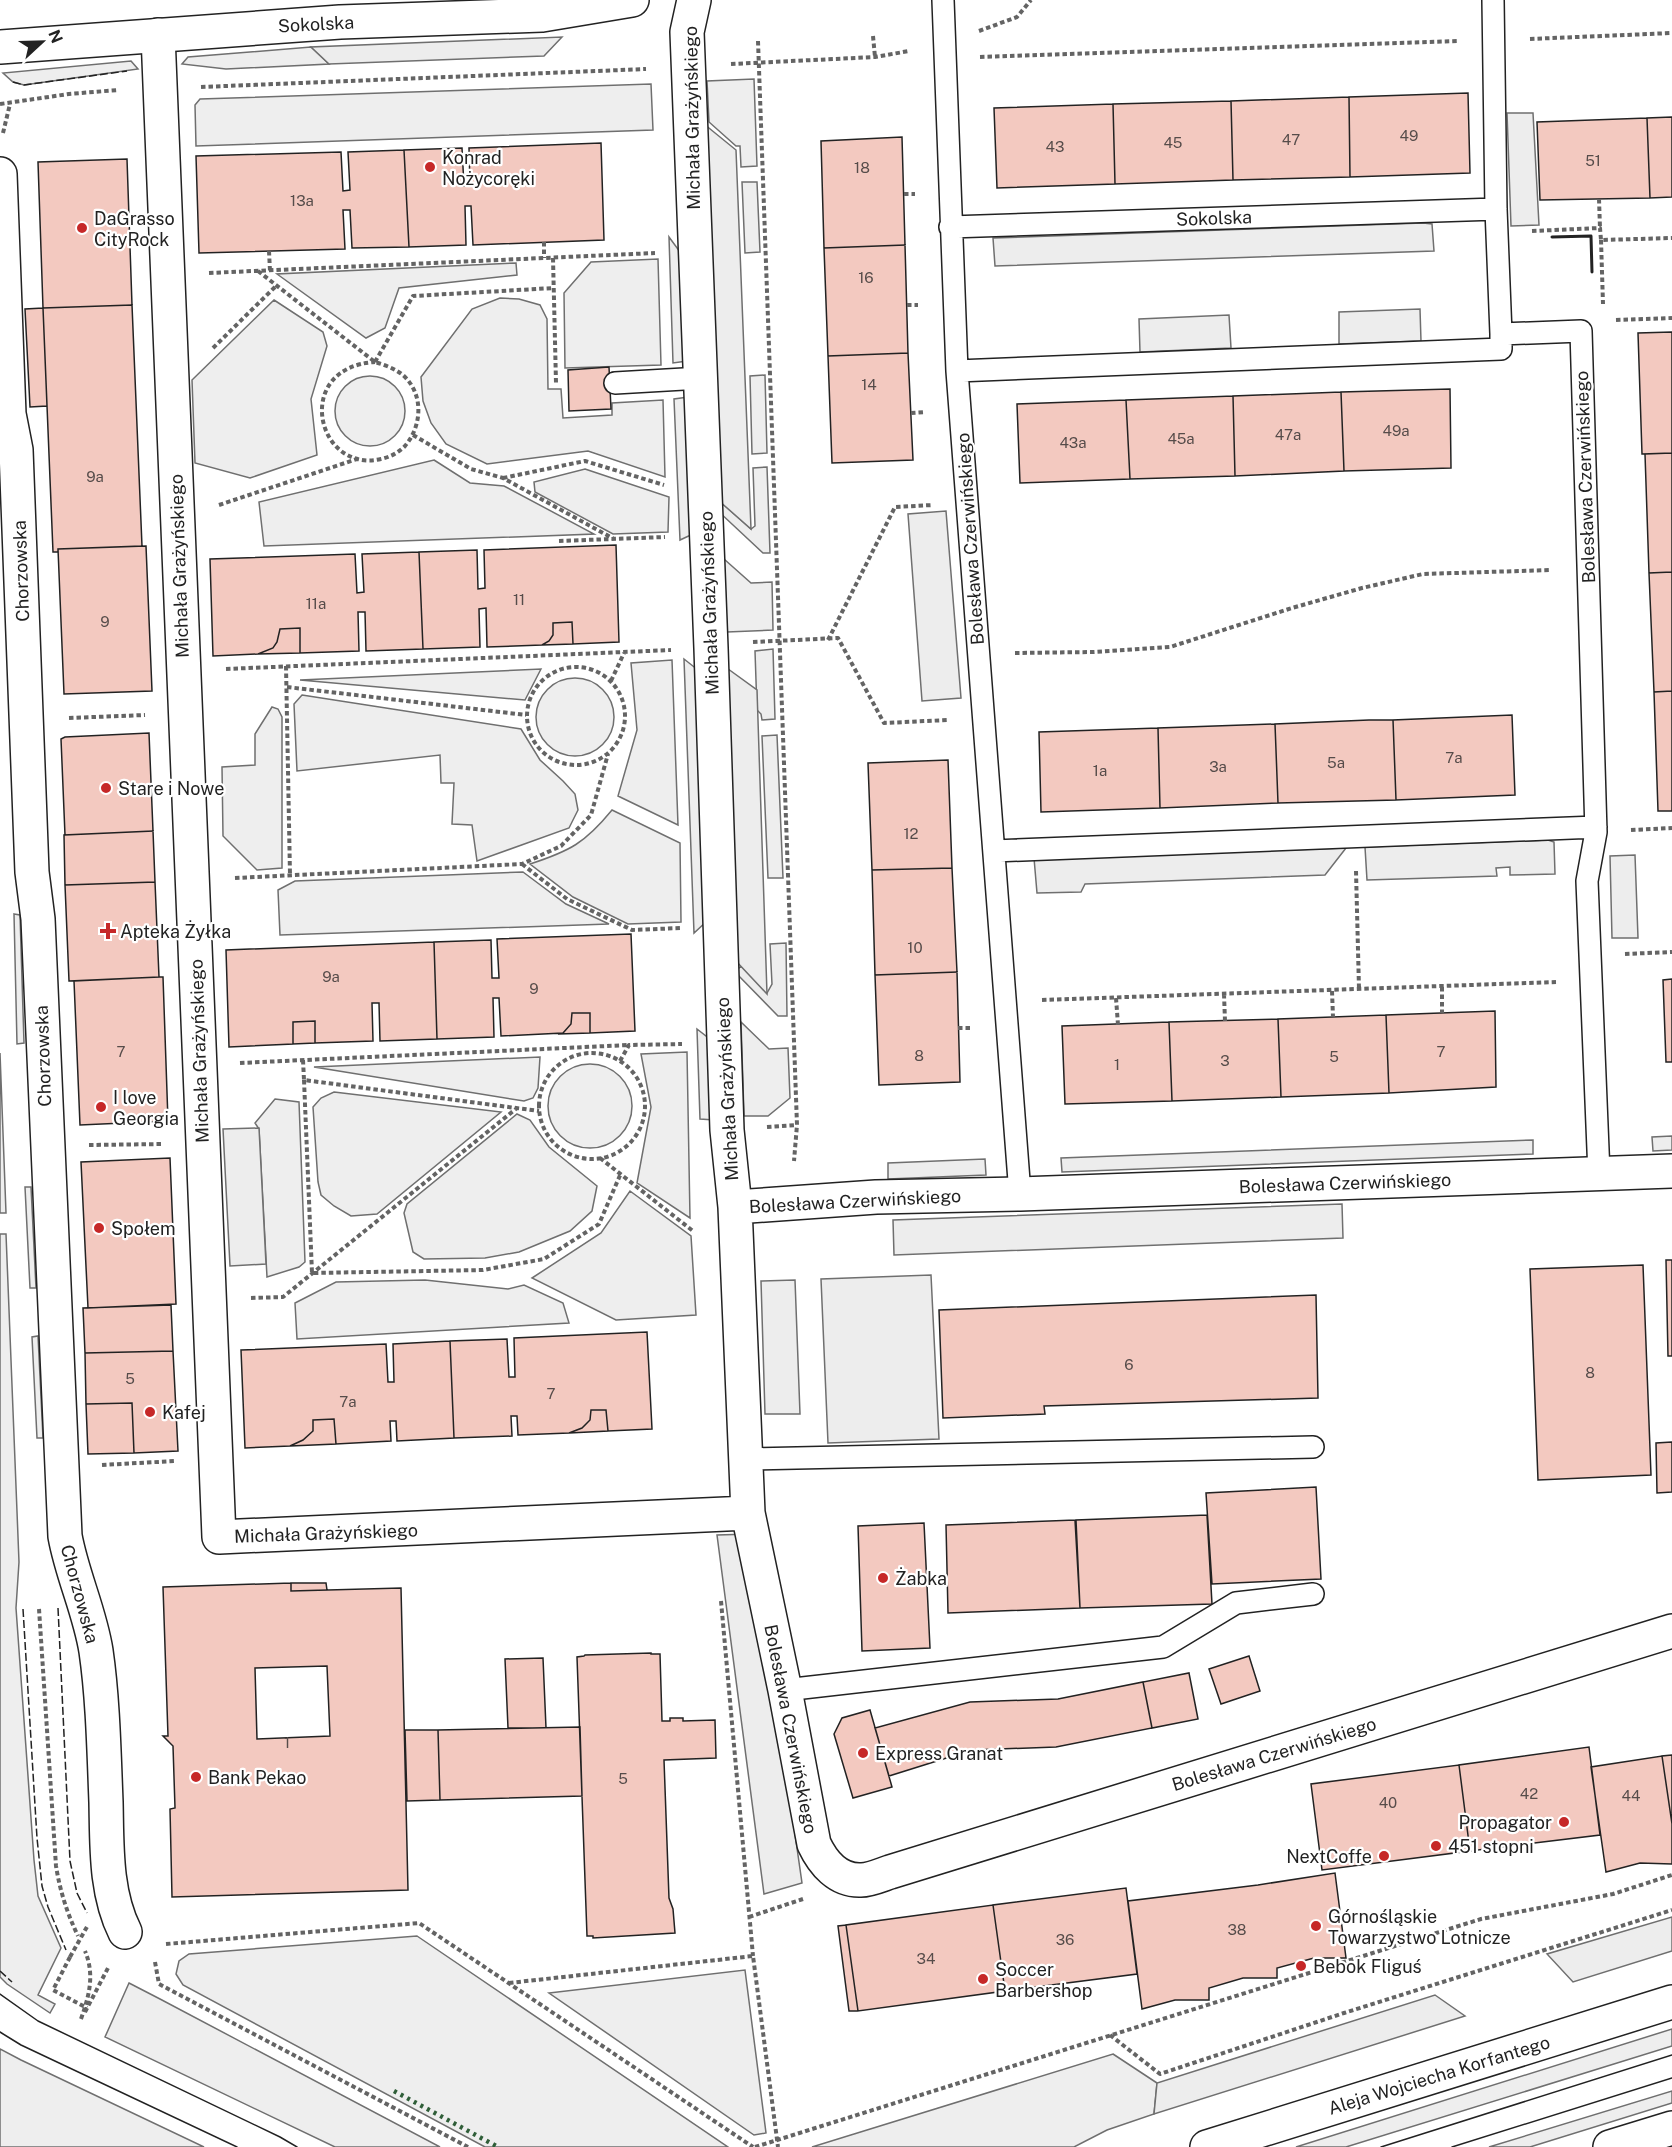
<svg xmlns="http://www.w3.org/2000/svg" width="1672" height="2147" font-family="'Public Sans',sans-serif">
<rect width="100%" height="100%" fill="#fff"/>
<path fill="#eee" stroke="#6f6f6f" stroke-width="1.5" d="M311,47L329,64L226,69L182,64L188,57Z
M131,61L138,69L24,85L13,82L3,73Z
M754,79L757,166L741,167L740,146H736L709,122L707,81Z
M651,84L653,130L196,146L195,105L200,99Z
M742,182H757L760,252L745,253Z
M669,237L683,256L687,361L673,363Z
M658,259L661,365L565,368L564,293L591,262Z
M516,263L517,275L399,288L385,328L366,338L277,274Z
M500,298L519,299L540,305L547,319L548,389H561L563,418L612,415V403L663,400L665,477L588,451L487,464L446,444L431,423L423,401L421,377L472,309Z
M274,300L323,332L327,346L311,399L317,455L250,478L195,463L192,380Z
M765,375L767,453L752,454L750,376Z
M335 411a35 35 0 1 1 70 0a35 35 0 1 1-70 0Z
M688,397L693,534L680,540L674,399Z
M434,460L470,483L504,486L594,534L264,546L259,502Z
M767,467L770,553H763L718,511L723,504L751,529L755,526L753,468Z
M585,469L669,497L668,532L613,534L535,492L534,482Z
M724,559L751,583L772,582L773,630L727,632Z
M773,649L775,719L762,720L761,714L757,710L755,651Z
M684,659L698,670L707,921L694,933Z
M672,660L678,825L618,796L637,730L631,663Z
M541,669L525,700L300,680Z
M536 717a39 39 0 1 1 78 0a39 39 0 1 1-78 0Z
M302,695L521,729L540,760L563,781L575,794L578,810L569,828L477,861L472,825L452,824L454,783H441L440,755L297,771L294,704Z
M272,707L278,709L282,717V868L257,870L223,836L222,767L255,765V734Z
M777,735L783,878H768L762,736Z
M612,810L680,843L681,922L628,924L573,897L530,864C570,851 585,843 612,810Z
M523,872L566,904L609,924L280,935L278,890L295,881Z
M14,914L20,915L24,1043L17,1044Z
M786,943L787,1016H778L735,972L741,966L767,993L772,984L770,944Z
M741,1022L769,1049L788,1048L790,1098L768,1116H744Z
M697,1029L711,1040L714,1120L700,1119Z
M687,1052L690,1218L637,1183L651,1107L641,1054Z
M0,1053L6,1213H0Z
M540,1057L538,1088L533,1098L524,1101L314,1067Z
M548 1106a42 42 0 1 1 84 0a42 42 0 1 1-84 0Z
M334,1092L501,1112L377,1214L351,1216L334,1206L321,1195L318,1182L313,1107L321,1098Z
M275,1099L299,1102L305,1262L299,1267L267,1277L259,1129L255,1123Z
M517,1114L530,1120L549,1147L597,1186L592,1211L570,1231L519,1252L485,1258L424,1259L413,1252L404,1213L407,1204Z
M25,1187H31L36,1288H30Z
M630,1191L691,1236L696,1315L616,1320L532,1278L601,1233Z
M0,1234H6L19,1562L16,1608L34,1860L38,1896L61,1948L38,1995L55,2004L50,2013L7,1984L0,1977Z
M425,1280L508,1289L524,1285L563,1303L569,1323L297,1339L295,1303L336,1282Z
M38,1336L43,1438H37L32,1337Z
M417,1936L728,2147H485L183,1985L176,1974L179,1961L189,1954Z
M745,1970L766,2133L754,2135L549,1993Z
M129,1983L160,1999L440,2147H335L105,2037Z
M1672,2029V2046L1346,2147H1296Z
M0,2049L21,2060L204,2147H0Z
M1113,2054L1157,2083L1154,2114L1107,2130L1074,2147H812Z
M1672,2091V2103L1530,2147H1489Z"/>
<path fill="#ededed" stroke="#6f6f6f" stroke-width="1.5" d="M562,37L544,56L329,64L311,47Z
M1533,113L1539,225L1511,226L1507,113Z
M704,124L736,150L751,529L718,500Z
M1423,223L1432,224L1434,251L995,266L993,238Z
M1420,309L1421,341L1339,344V312Z
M1229,315L1231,348L1140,352L1139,319Z
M946,511L961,698L922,701L908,514Z
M724,666L757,690L767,994L735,960Z
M1548,840L1554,842L1555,874L1510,875V867L1496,868L1497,876L1367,880L1365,847Z
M1346,848L1325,875L1085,884L1081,892L1037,893L1034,858Z
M1635,855L1638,938H1612L1610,856Z
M259,1128L266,1264L230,1266L223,1129Z
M1672,1136V1150L1653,1151L1652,1137Z
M1533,1140V1154L1062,1172L1061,1158Z
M985,1159L986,1175L888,1179V1163Z
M1342,1204L1343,1238L894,1255L893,1220Z
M931,1275L939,1439L828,1443L821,1279Z
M795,1280L800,1414H765L761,1281Z
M752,1534L802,1883L764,1894L717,1535Z
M1672,1917V1951L1573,1982L1547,1954Z
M1435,1995L1465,2016L1154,2114L1157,2083Z"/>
<path fill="#f3c9c0" stroke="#222" stroke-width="1.5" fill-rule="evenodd" d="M1468,93L1470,173L1350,177L1349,97Z
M1349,97L1350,177L1233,180L1231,101Z
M1231,101L1233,180L1115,184L1113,104Z
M1113,104L1115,184L997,188L994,108Z
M1672,117V197L1650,198L1647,118Z
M1647,118L1650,198L1540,200L1537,122Z
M902,137L905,245L824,248L821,141Z
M601,143L604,240L473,245L471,206H465L466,245L409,247L404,150L462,148L464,186H470L469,148Z
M404,150L409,247L352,248L350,210H343L345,249L199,253L196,156L341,152L343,191L350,190L348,152Z
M127,159L132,305L43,308L38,162Z
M905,245L908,353L828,356L824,248Z
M132,305L142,546L58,549V552H53L43,308Z
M43,308L47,406L30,407L25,309Z
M1672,332V453L1642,454L1638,333Z
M908,353L913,460L832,463L828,356Z
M609,367L611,409L569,411L568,370Z
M1450,389L1451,468L1344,471L1341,392Z
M1341,392L1344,471L1235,476L1233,396Z
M1233,396L1235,476L1130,479L1126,400Z
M1126,400L1130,479L1020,483L1017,404Z
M1672,453V572L1649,573L1645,454Z
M616,545L619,642L573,644L572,622L553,623V635L549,641L542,645L487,647L486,608L479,609L480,647L423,649L419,552L477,550L478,589L485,588L484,550Z
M146,546L152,691L64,694L58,549Z
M419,552L423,649L366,651L365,612H358L359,651L300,653V628L280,629L277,642L273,648L258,654L213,656L210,559L355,554L357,593L364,592L362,554Z
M1672,572V691L1654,692L1649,573Z
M572,622L573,644L542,645L549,641L553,635V623Z
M300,628V653L258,654L273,648L277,642L280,629Z
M1672,691V811H1658L1654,692Z
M1512,715L1515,795L1396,800L1393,720Z
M1369,720H1393L1396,800L1278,803L1275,724Z
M1275,724L1278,803L1160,808L1158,728Z
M1158,728L1160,808L1041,812L1039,732Z
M149,733L153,831L65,835L61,739L65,737Z
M948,760L952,868L872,870L868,763Z
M153,831L155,882L65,885L64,835Z
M952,868L957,972L875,975L872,870Z
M155,882L159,977L69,981L65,885Z
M631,934L635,1031L590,1033V1013H572L571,1024L563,1033L501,1036L499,998H493L494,1037L437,1039L434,942L491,940L492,978H499L497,939Z
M434,942L437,1039L380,1041L379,1003H372L373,1041L315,1043V1021L293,1022V1044L229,1047L226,950Z
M957,972L960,1082L879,1085L875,975Z
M159,977H163L168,1121L80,1125L74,981Z
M1672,979V1062H1666L1663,980Z
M1495,1011L1496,1087L1389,1093L1386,1015Z
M572,1013H590V1033L558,1034L563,1033L571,1024Z
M1386,1015L1389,1093L1281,1097L1278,1019Z
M1278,1019L1281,1097L1172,1101L1169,1022Z
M315,1021V1043L293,1044V1022Z
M1169,1022L1172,1101L1065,1104L1062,1026Z
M170,1158L176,1304L88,1308L81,1162Z
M1666,1260H1672V1356H1668Z
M1643,1265L1651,1475L1538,1480L1530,1269Z
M1316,1295L1318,1398L1044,1406L1045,1414L943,1418L939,1310Z
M171,1305L173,1351L85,1353L83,1308Z
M647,1332L652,1429L608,1431L606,1410H591L590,1420L582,1428L569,1433L518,1435L517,1416H511L512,1436L454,1438L450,1341L507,1339L509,1377H515L514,1338Z
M450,1341L454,1438L397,1441L396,1421H390L391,1441L336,1444L334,1419L313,1420V1431L303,1440L290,1446L245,1448L241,1350L386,1344L388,1382H394L393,1344Z
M173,1351L178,1451L134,1453L132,1403L86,1404L85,1353Z
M132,1403L134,1453L88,1454L86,1404Z
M591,1410H606L608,1431L569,1433L582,1428L590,1420Z
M334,1419L336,1444L290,1446L303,1440L313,1431V1420Z
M1672,1442V1492L1657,1493L1656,1443Z
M1316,1487L1321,1579L1212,1584L1206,1493Z
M1207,1515L1212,1604L1080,1608L1076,1520Z
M1075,1520L1080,1608L948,1613L946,1525Z
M924,1523L930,1648L862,1651L858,1526Z
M291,1583V1591L401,1588L408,1890L172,1897L170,1809L175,1808L173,1746L163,1736H168L163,1587ZM327,1666L330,1736L257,1739L255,1668Z
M291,1583H326L327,1590L291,1591Z
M651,1653V1654H660L662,1721H670V1718H683V1721L715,1720L716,1758L664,1760L669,1898L673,1909L675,1933L593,1938V1936H587L577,1657L584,1656L585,1655Z
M1249,1656L1260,1691L1221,1704L1209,1669Z
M543,1658L546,1728H508L505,1659Z
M1189,1673L1198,1719L1152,1728L1143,1682Z
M1143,1682L1152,1728L1056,1747L972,1750L889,1776L875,1728L970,1702L1058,1699Z
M870,1710L892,1787L853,1798L834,1734L842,1718Z
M580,1727L582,1796L440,1800L438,1730Z
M405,1730H438L440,1800L407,1801Z
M1589,1747L1600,1835L1470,1851L1459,1765Z
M1672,1755V1824L1662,1756Z
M1662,1756L1672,1824V1864L1640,1863L1606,1872L1591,1767Z
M1459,1765L1470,1851L1322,1870L1311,1784Z
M1335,1873L1346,1958H1314L1277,1968V1978H1243L1209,1988V2000H1175L1142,2009L1128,1901L1258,1885Z
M1126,1888L1137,1974L1005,1991L993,1905Z
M993,1905L1005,1991L858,2011L846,1925Z
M846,1925L858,2011H849L838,1926Z"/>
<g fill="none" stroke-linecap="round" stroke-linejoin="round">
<defs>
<path id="lane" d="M943,0L957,371L1020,1194
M1493,0L1496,209L1501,334L1581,331L1596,832L1587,881L1599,1174
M950,227L1496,209
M957,371L1501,349V334
M615,383L701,378
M994,851L1596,827
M746,1459L1313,1447
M785,1690L1163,1647L1236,1603L1313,1594"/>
<path id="street" d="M694,0L687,32L711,648L727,1130L735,1207
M158,35L219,1537L748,1513
M0,174L9,414L16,450L32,872L38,919L65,1536C72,1575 90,1612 96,1651C103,1699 104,1753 106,1802C107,1845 105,1892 125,1932
M1672,1171L1020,1194L876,1197L735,1207L748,1513L785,1690L814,1844C823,1863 838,1881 861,1880C870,1880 881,1875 890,1872L1672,1631"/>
<path id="secondary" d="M0,47L340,22L542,15L632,0
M1207,2147L1672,2002
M1610,2147L1672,2128"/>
</defs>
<use href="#lane" stroke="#222" stroke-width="24"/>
<use href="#street" stroke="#222" stroke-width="36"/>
<use href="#secondary" stroke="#222" stroke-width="36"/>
<path stroke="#646464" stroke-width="4" stroke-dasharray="4.5 3" stroke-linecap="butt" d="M979,31L1017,17L1031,0
M873,36L875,57
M1530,39L1672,33
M758,41L797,1125L794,1161
M980,57L1458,41
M731,64L875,57L909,51
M201,87L646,69
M0,104L69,94L118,90
M3,133L10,104
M904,194H915
M1599,199L1600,228
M1532,231L1600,228L1601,240L1672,238
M1601,240L1603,304
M544,242V258
M269,251L270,271
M553,258L556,383
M258,271L375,362C385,365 396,369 404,376C424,395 422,426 405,446C398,453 390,457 381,459C316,474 292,367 375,362
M209,273L655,253
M907,305H918
M1616,320L1672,318
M213,348L276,286
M375,362L413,296L554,288
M911,413L925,412
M413,435L471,469L503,478L614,539
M503,478L585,461L664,485
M219,505L357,459
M559,541L665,537
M828,640L895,507L933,505
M753,642L838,638L884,723L948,720
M1015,653L1094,652L1170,647L1292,608L1362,588L1423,574L1551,570
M286,666L290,875
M527 716a49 49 0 1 1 98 0a49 49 0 1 1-98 0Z
M226,669L671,650
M611,681L624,653
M287,687L526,715
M69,718L145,715
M1631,830L1672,828
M522,864L567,899L632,930L680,928
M1356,871L1359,989
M235,878L522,864L561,846L591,815L608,754
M1625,954L1672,952
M1442,987V1013
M1332,991L1333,1017
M1224,994L1225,1021
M1116,998L1118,1025
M1042,1000L1556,982
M958,1028H972
M539 1106a53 53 0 1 1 106 0a53 53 0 1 1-106 0Z
M303,1060L304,1080L539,1111
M620,1061L629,1045L682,1044
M240,1063L629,1045
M304,1080L312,1273L483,1270L544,1259L599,1224L621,1173
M767,1127L797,1125
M89,1145L163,1144
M600,1158L693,1231
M251,1298L283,1297L517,1108
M102,1465L175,1461
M721,1601L753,1956
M39,1609L56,1866C60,1891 67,1913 78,1936
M749,1917L803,1899
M166,1944L419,1923L753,2147
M70,1957L53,1990L87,2008
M155,1962L159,1984L468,2147
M509,1983L753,1956L778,2147
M85,2012L108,1968
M81,2019C89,1996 95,1975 85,1951
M1110,2035L1160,2074L1344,2013L1672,1910
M755,2147L1481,1919L1613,1894L1672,1875"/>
<use href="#lane" stroke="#fff" stroke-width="21"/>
<use href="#street" stroke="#fff" stroke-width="33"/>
<use href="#secondary" stroke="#fff" stroke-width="33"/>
<path stroke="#222" stroke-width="1.5" d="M0,1994L38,2021L280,2137L297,2147
M0,2032L21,2045L237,2147
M1381,2147L1672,2055
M1452,2147L1672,2078"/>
<path stroke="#646464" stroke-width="4" stroke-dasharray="4.5 3" stroke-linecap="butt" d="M70,1957L88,1925"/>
<path stroke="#2f5e38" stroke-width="4.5" stroke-dasharray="3 4.5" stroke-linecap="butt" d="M394,2091L498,2147"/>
<path stroke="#222" stroke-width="1.5" stroke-dasharray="8 3" stroke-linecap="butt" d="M13,82L24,85L127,71
M58,1608L70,1861L77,1893L87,1913
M23,1609L37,1838L42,1886L48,1907L66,1950
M0,1971L12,1982"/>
<path stroke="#222" stroke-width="3" d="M1552,237L1591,236L1592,272"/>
</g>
<g fill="#c62828" stroke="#fff" stroke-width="2">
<circle cx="430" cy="167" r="6"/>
<circle cx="82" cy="228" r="6"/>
<circle cx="106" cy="788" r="6"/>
<path d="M105 922h6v6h6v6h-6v6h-6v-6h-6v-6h6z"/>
<circle cx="101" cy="1107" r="6"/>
<circle cx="99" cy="1228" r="6"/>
<circle cx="150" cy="1412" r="6"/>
<circle cx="883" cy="1578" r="6"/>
<circle cx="863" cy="1753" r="6"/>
<circle cx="196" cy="1777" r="6"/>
<circle cx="1564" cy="1822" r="6"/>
<circle cx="1436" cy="1846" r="6"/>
<circle cx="1384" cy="1856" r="6"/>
<circle cx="1316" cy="1926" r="6"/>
<circle cx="1301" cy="1966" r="6"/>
<circle cx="983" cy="1979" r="6"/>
</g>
<g text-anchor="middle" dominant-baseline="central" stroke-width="4.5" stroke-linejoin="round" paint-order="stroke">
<g font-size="15" fill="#564c4a">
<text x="1409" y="135">49</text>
<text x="1291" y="139">47</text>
<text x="1173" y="142">45</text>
<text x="1055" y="146">43</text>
<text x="1593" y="160">51</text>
<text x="862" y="167">18</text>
<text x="302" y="200">13a</text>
<text x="866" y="277">16</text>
<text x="869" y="384">14</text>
<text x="1396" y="430">49a</text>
<text x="1288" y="434">47a</text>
<text x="1181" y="438">45a</text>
<text x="1073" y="442">43a</text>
<text x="95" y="476">9a</text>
<text x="519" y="599">11</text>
<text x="316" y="603">11a</text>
<text x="105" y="621">9</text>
<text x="1454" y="757">7a</text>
<text x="1336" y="762">5a</text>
<text x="1218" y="766">3a</text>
<text x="1100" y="770">1a</text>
<text x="911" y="833">12</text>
<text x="915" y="947">10</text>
<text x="331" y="976">9a</text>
<text x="534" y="988">9</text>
<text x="121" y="1051">7</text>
<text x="1441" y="1051">7</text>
<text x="919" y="1055">8</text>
<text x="1334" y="1056">5</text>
<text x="1225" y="1060">3</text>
<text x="1117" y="1064">1</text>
<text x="1129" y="1364">6</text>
<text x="1590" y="1372">8</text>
<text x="130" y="1378">5</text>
<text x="551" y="1393">7</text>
<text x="348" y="1401">7a</text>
<text x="287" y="1742">1</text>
<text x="623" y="1778">5</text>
<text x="1529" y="1793">42</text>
<text x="1631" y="1795">44</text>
<text x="1388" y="1802">40</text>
<text x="1237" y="1929">38</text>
<text x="1065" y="1939">36</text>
<text x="926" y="1958">34</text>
</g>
<g font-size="18" fill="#222" stroke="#fff">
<text transform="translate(316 24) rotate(-3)">Sokolska</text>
<text transform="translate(692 118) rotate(-91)">Michała Grażyńskiego</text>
<text transform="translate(1214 218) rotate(-2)">Sokolska</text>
<text transform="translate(1585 477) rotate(-92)">Bolesława Czerwińskiego</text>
<text transform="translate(970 539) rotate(-94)">Bolesława Czerwińskiego</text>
<text transform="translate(179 566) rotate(-92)">Michała Grażyńskiego</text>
<text transform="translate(21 571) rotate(-92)">Chorzowska</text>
<text transform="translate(709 603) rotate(-92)">Michała Grażyńskiego</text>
<text transform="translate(199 1051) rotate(-92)">Michała Grażyńskiego</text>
<text transform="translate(43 1056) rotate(-92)">Chorzowska</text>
<text transform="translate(727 1089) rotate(-93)">Michała Grażyńskiego</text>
<text transform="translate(1345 1183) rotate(-2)">Bolesława Czerwińskiego</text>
<text transform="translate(855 1201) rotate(-3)">Bolesława Czerwińskiego</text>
<text transform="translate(326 1533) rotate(-2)">Michała Grażyńskiego</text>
<text transform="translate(80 1594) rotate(75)">Chorzowska</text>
<text transform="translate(791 1729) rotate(79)">Bolesława Czerwińskiego</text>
<text transform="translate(1274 1754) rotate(-17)">Bolesława Czerwińskiego</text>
<text transform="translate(1439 2075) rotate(-17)">Aleja Wojciecha Korfantego</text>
</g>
<g font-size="18" fill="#222" stroke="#fff" text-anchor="start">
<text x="442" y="157">Konrad<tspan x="442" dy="21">Nożycoręki</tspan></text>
<text x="94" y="218">DaGrasso<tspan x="94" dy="21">CityRock</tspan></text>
<text x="118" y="788">Stare i Nowe</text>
<text x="120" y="931">Apteka Żyłka</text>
<text x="113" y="1097">I love<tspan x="113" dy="21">Georgia</tspan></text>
<text x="111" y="1228">Społem</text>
<text x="162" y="1412">Kafej</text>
<text x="895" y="1578">Żabka</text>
<text x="875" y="1753">Express Granat</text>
<text x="208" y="1777">Bank Pekao</text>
<text x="1552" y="1822" text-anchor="end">Propagator</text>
<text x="1448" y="1846">451 stopni</text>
<text x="1372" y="1856" text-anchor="end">NextCoffe</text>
<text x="1328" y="1916">Górnośląskie<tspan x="1328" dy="21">Towarzystwo Lotnicze</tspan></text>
<text x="1313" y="1966">Bebok Fliguś</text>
<text x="995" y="1969">Soccer<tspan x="995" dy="21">Barbershop</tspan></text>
</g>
</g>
<g transform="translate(42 42) rotate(68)" stroke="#ffffff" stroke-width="4.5" paint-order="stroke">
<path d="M0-4.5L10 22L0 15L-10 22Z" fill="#222222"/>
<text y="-9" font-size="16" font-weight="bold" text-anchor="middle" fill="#222222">N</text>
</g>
</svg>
